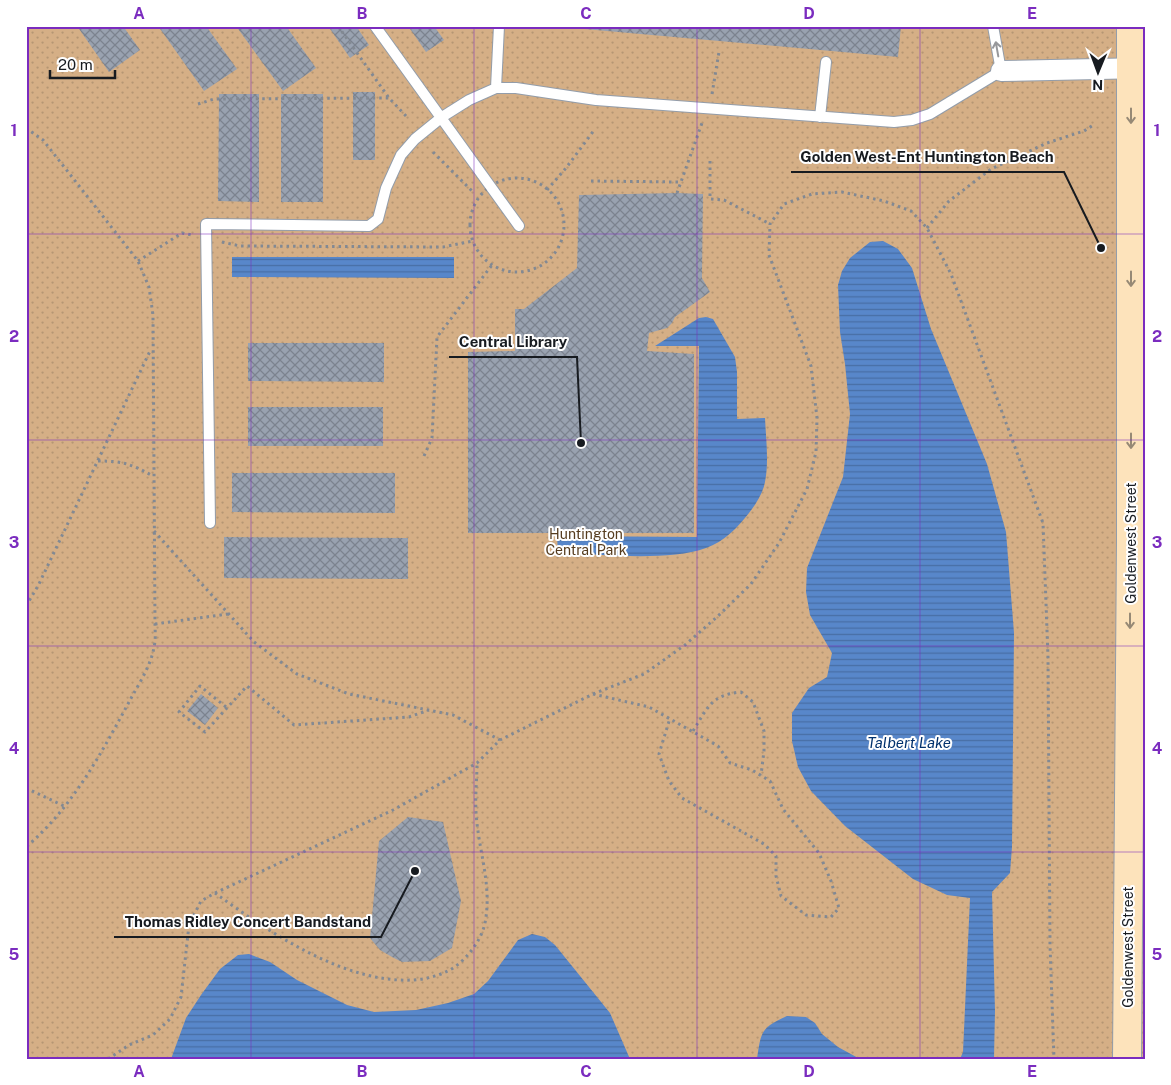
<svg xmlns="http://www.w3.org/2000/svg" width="1171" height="1085" font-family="'Public Sans',sans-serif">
<defs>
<pattern id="park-dots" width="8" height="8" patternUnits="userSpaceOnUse" patternTransform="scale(1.25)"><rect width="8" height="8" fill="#d5af86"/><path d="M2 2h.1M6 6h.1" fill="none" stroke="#b69673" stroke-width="1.8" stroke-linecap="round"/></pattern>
<pattern id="water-rules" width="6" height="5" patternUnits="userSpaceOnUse" patternTransform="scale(1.25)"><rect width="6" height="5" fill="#5887ca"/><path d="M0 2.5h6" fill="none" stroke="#486ea4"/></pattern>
<pattern id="building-cross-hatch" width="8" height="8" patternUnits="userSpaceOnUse" patternTransform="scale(1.25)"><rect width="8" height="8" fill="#99a2b0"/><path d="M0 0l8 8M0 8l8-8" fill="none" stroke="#7c838f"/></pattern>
</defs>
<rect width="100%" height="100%" fill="#d6e0ef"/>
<path fill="url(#park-dots)" d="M26,26H1145V1059H26Z"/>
<path fill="url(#water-rules)" d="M883,241L898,249L912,268L931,329L987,464L1006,532L1014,633L1012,847L1010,873L992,892L995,1011L994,1059H960L963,1052L970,898L947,895L913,879L845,826L811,791L798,767L792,741V713L809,688L827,677L832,653L810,615L806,592L807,568L843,477L850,414L845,364L840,332L838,285L842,271L850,258L870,242Z
M232,257H454V278L232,277Z
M706,317L713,319L735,357L737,372V419L765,418C766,439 769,462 765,482C763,493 756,504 749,513C738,527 724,542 706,548C667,562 600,554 558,553L557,536L697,537L699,346H655L699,318Z
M532,934L545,937L555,945L610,1013L630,1059H171L186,1018L201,995L220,969L238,955L249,954L270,962L297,980L347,1005L374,1012L416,1010L448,1003L474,994L488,981L518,940Z
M787,1016L806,1017L815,1023L822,1034L838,1047L860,1059H757C761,1031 761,1028 787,1016Z"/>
<path fill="url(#building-cross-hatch)" d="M77,26H123L140,50L109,72Z
M158,26H206L237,69L204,91Z
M236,26H286L316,68L283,91Z
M328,26H356L369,45L350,58Z
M408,26H434L444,40L426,52Z
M573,26H901L898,57L573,28Z
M353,92H375V160H353Z
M219,94H259V202L218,201Z
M281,94H323V202H281Z
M677,193L703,194L702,278L710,292L675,317L672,323L667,328L649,333L647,351L694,354V533H468V352L515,351V309H524L577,268L579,195Z
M248,343H384V382L248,381Z
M248,407H383V446H248Z
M232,473H395V513L232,512Z
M224,537L408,538V579L224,578Z
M201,694L218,708L205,725L187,711Z
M408,817L443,822L461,901L452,948L430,961L402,962L392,957L380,950L370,938L379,841Z"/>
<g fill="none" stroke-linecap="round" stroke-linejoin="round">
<defs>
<path id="service" d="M375,26L519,226
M496,88L499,26
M820,117L826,62
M210,523L206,224L369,226L378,219L386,188L401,155L415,139L442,117L469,100L496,88H516L596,100L894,122L912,120L930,114L1001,71L993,26"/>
<path id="minor" d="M1001,71L1145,68"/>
<path id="secondary" d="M1127,1059L1131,541V26"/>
</defs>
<use href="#service" stroke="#939daa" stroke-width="12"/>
<use href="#minor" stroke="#939daa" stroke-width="22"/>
<use href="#secondary" stroke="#939daa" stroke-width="30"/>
<path stroke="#828993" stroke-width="3" stroke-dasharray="2.5 4" stroke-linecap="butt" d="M338,26L389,98L407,117
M712,94L719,52
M198,104L214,99L389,98
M26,128L43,140L138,261L149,287L153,315L155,624C155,631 156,639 154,647C151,666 138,685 129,702C101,754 72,808 26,847
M433,152L473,192
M710,161V199L724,200L770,224
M470 225a47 47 0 1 1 94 0a47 47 0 1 1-94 0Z
M591,181L680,182
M547,190L566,168L595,129
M677,193L702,123
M927,228L949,201L991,169L1047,143L1084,131L1095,124
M222,242L240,246L443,247L473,241
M138,261L182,233L192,235
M424,456L432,438L437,337L492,265
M98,461C123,461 131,464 153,476
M154,531L254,642L297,674L349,694L453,715L500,740
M26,606L38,586L151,349
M155,624L228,614
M593,694L649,707L718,746L730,763L752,770L770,781L783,809L819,853L831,881L839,908L831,917L806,915L781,896L776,876V856L764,844L682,798L669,781L659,754L670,718
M226,707L200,686L179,712L205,732L247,686L294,725L409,717L429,710
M693,731C708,707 711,695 741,692L753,702L764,731V751L761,775
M26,788L66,807
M215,893C270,933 352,989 423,979C438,976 452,971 463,960C475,948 484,934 486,917C491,881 478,848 476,812C475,796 477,779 477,763
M108,1059L129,1045L153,1035L170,1019L181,997L189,925L201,901L215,893L393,810L477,763L500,740L593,694L644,674L685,645L718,616L751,584L779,543L807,489L816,452L817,418L811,366L769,255L770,224L784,204L812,194L842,192L884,201L911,211L927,228L951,274L1043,523L1048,657L1050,945L1054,1059"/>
<use href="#service" stroke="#fff" stroke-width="10"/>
<use href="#minor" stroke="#fff" stroke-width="20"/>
<use href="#secondary" stroke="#fde3bb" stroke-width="28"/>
</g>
<defs><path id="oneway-shaft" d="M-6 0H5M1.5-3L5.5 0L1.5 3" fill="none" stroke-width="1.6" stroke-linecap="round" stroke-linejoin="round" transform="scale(1.25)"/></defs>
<use stroke="#97989b" href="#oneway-shaft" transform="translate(997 49) rotate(-100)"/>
<g stroke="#968975">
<use href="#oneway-shaft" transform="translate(1131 116) rotate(90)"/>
<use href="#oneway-shaft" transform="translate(1131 279) rotate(90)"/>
<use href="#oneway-shaft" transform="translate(1131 441) rotate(90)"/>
<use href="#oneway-shaft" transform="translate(1130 621) rotate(90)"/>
</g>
<path fill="none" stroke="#7b2cbf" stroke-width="1" stroke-opacity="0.55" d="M251,26V1059M474,26V1059M697,26V1059M920,26V1059M26,234H1145M26,440H1145M26,646H1145M26,852H1145"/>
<g text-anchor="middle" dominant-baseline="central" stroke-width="4" stroke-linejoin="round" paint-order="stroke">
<g font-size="14" fill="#563c1e" stroke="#fff">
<text x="586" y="534">Huntington<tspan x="586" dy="16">Central Park</tspan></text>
</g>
<g font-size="14" fill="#171b20" stroke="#fff">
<text transform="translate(1131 543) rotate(-90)">Goldenwest Street</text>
<text transform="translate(1128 947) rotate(-90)">Goldenwest Street</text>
</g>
<g font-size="15" font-style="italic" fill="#01316d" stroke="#fff">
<text x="909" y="742">Talbert Lake</text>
</g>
</g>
<path fill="none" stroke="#171b20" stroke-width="2" d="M1101 248L1064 172H791M581 443L577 357H449M415 871L381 937H114"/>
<g fill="#171b20" stroke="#fff" stroke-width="2">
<circle cx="1101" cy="248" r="5"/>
<circle cx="581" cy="443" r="5"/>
<circle cx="415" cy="871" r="5"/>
</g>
<g font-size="15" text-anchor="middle" font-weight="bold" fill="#171b20" stroke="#fff" stroke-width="4" stroke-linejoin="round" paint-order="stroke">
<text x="927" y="162">Golden West-Ent Huntington Beach</text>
<text x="513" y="347">Central Library</text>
<text x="248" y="927">Thomas Ridley Concert Bandstand</text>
</g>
<rect width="1171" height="1085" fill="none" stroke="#ffffff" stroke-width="55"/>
<g transform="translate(1098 72) rotate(181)" stroke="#ffffff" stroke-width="4" paint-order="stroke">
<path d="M0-4L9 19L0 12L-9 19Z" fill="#171b20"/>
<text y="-8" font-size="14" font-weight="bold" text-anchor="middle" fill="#171b20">N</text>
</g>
<path d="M50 70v8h65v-8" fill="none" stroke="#171b20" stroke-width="2.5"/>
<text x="58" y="70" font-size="15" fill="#171b20" stroke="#ffffff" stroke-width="4" paint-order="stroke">20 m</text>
<rect x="28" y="28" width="1116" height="1030" fill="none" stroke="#7b2cbf" stroke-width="2"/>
<g font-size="16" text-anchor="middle" font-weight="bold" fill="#7b2cbf">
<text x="139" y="19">A</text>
<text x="362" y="19">B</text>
<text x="586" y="19">C</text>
<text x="809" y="19">D</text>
<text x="1032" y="19">E</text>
<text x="14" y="136">1</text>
<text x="1157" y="136">1</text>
<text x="14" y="342">2</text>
<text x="1157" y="342">2</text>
<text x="14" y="548">3</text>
<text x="1157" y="548">3</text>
<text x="14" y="754">4</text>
<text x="1157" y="754">4</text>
<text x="14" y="960">5</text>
<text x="1157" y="960">5</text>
<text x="139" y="1077">A</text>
<text x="362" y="1077">B</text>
<text x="586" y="1077">C</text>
<text x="809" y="1077">D</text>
<text x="1032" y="1077">E</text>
</g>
</svg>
